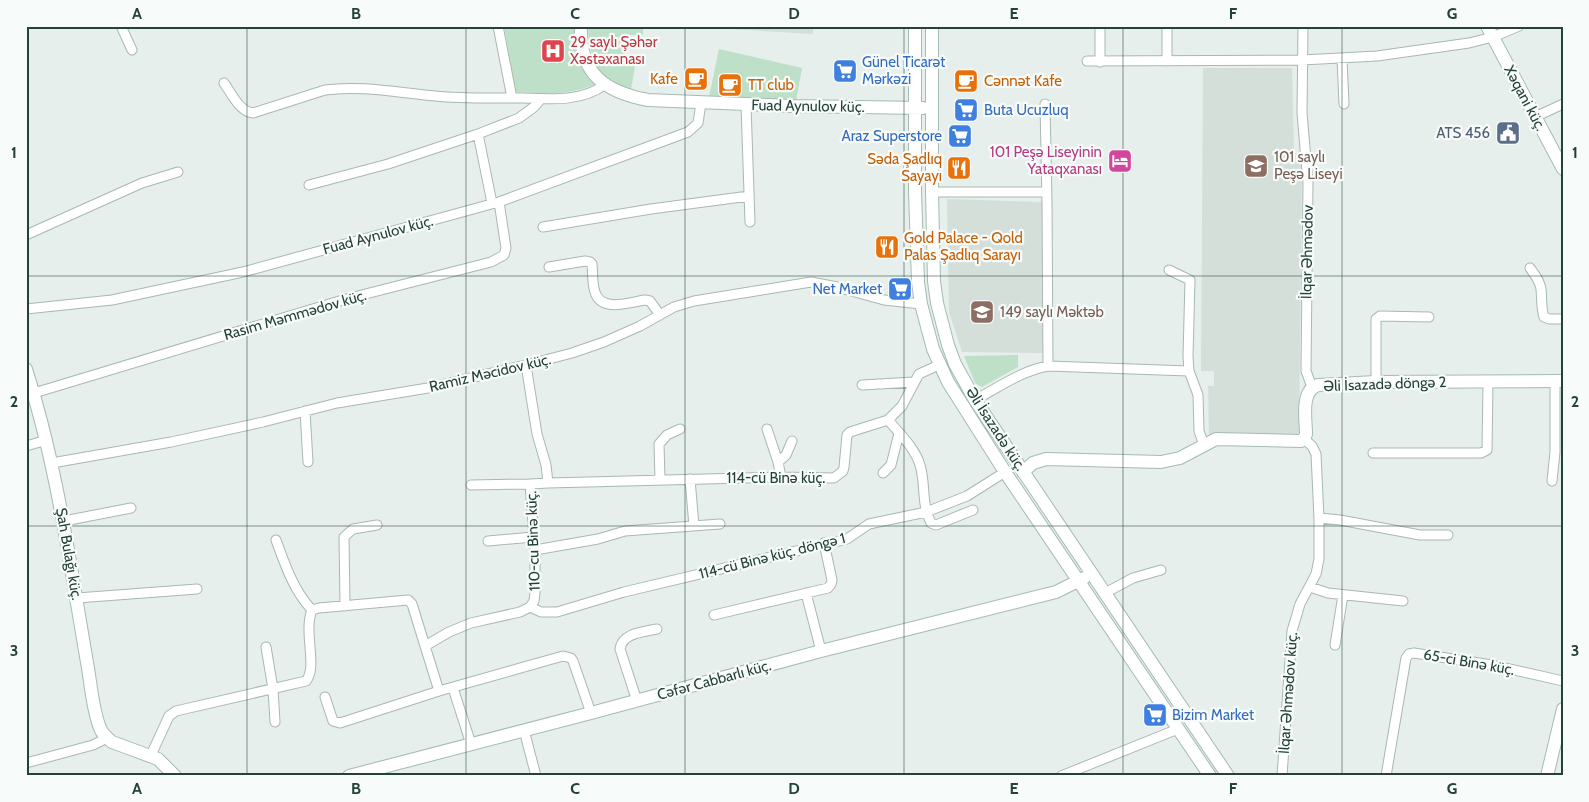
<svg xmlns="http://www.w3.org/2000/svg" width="1589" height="802" font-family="Cabin,sans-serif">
<rect width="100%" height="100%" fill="#e6efeb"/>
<path fill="#d4dfda" d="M680,26H813V34Z
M1203,68H1292L1294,152L1302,161L1299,436L1209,435L1208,386H1214V371H1201Z
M947,199L1043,202V353L962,352L949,312Z"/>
<path fill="#bfe0c8" d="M504,26H576L583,65L595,84C571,96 543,93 516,92Z
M588,26H643V35H627L623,63L635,66L631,90C625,88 617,87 612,83C594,73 588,45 588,26Z
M719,49L802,68L796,101L709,97Z
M1018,355V367L982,387L975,383L964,356Z"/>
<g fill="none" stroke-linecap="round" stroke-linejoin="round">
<defs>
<path id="street" d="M121,26L132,50
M498,26L512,98
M1100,26V62
M1167,26V61
M1303,26L1302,113L1308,183L1306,371L1312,387
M1342,59L1344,104
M1087,61L1302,60L1377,56L1469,43L1493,37L1519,26
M224,83C232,94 239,111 253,113L325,90C361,85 399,93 435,96C464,99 493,98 523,98C549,99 582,102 604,85
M1045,104L1047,202L1048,366
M746,105L750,222
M1535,117L1563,104
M478,134L492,203
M309,185L388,164L478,134L519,118L534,107L541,99
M932,192H1046
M543,227L651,209L749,196
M26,235L142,183L178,172
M549,267L585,261L590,262L592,264C593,273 592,284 595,292C601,313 631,302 645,300L650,301L660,315
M1530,268C1535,275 1540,281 1541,289C1542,299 1541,308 1544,317L1549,319H1563
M1169,270L1190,280L1188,356L1189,371L1198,395L1199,431L1204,445
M26,309L112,300L243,272L499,202L688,132L698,123L701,103
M1376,382V319L1380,316L1429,317
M862,385L914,382
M34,393L346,299L491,262L504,255L506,248L499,202
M975,400C999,387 1021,371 1048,366L1189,371
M305,411L308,462
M888,420C899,433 915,448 920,465C926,485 921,504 931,523L936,525L973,510
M767,429L778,462L781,477
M26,446L47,440
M1373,453H1481L1487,450L1488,382
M778,462L786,455L792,441
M52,463L171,442L263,422L337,403L428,388L526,365L572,353L604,342L640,326L674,307L694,301L811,282L837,287L884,300L921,304
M883,473L891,465L899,433
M690,479L694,526
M660,480L659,444L667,435L680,429
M1552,481L1555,452V381
M548,483L781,477L834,478L843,471L844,467L847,435L850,432L888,420L902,406L919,374L939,365
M471,485L530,484
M1319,518L1340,520L1420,535H1448
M64,521L131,508
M276,540C285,565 294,591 312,610
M488,541L533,537
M535,550L598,539L625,531L720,524
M1310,587L1328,593L1403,601
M806,593L821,651
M1105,593L1133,578L1161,570
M77,598L197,589
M345,606L344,537L353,529L377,525
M530,607L541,612H557L624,592L847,539L869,524L926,512L967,496L1005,472
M714,615L828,588L831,584L832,580L824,543
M1335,645L1343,595
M425,646L439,691
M266,647L273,689L275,722
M453,688L471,744
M325,697L333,721L340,723L439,691L563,656L571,658L573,661L591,713
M637,701L620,649C622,633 643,632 657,629
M524,730L536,776
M151,755L169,716L176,711L306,681C318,667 303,632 312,610L319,608L408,600L412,604L425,646L449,632L471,623L520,612L530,607L534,601L535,593V550L530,484L548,483L546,465L537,434L526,365
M26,763L93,745L107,738
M1061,776L1178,729
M1282,776L1292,631L1300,604L1316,574L1319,559V518L1316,454L1312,446L1304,439
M1386,776L1406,658L1409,654L1414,653L1492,665L1563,681"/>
<path id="secondary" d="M581,26C579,74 605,92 648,100L791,106L923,108
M915,26V191L918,282L921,304L933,349L948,382L1005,472L1210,776
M932,26V192L934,281L937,303L948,345L955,364L975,400L1228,776
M1487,26L1563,169
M26,369C58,469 70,566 88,668C91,687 93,711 100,728C102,734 107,738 112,742L158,759L175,776
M1023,472L1033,463L1046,459L1161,462L1180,458L1216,439L1301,441L1304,439L1306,434C1306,418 1300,391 1318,385L1376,382L1563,381
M349,776L591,713L821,651L1056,592L1084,578
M1547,776L1563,709"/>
</defs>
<use href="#street" stroke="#a8b8b2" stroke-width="11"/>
<use href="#secondary" stroke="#a4bbb3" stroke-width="14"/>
<use href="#street" stroke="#fff" stroke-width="9"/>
<use href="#secondary" stroke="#fff" stroke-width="12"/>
</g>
<path fill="none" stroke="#24423a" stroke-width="1" stroke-opacity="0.55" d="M247,26V776M466,26V776M685,26V776M904,26V776M1123,26V776M1342,26V776M26,276H1563M26,526H1563"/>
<defs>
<symbol id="hospital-square" viewBox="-11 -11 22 22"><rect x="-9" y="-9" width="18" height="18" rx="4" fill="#e0444e" stroke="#f7fbf9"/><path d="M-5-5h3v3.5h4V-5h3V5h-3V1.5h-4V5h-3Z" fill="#fff"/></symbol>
<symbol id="supermarket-square" viewBox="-11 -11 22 22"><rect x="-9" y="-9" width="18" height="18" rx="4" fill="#3f7fe0" stroke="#f7fbf9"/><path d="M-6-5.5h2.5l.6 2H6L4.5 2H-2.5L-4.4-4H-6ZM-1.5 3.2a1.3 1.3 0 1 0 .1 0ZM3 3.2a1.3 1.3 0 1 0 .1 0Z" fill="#fff"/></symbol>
<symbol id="cafe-square" viewBox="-11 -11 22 22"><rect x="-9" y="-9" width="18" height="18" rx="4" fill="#e8710a" stroke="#f7fbf9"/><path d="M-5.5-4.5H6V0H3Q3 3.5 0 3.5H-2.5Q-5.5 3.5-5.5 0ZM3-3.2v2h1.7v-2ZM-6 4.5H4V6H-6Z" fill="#fff"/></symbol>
<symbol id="civic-square" viewBox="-11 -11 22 22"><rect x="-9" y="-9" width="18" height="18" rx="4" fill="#5c6f8a" stroke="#f7fbf9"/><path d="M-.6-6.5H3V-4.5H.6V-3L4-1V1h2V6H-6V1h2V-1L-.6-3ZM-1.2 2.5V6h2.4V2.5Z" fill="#fff"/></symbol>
<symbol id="hotel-square" viewBox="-11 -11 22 22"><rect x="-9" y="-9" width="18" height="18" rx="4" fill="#d1479c" stroke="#f7fbf9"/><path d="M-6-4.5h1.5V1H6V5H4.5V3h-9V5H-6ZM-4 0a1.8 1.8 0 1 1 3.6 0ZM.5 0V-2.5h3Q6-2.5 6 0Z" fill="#fff"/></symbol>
<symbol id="university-square" viewBox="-11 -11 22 22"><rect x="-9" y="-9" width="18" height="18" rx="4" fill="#8d6e63" stroke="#f7fbf9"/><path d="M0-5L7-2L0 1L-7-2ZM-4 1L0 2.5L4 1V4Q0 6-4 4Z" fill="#fff"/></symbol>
<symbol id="restaurant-square" viewBox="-11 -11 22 22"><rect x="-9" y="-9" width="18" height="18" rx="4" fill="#e8710a" stroke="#f7fbf9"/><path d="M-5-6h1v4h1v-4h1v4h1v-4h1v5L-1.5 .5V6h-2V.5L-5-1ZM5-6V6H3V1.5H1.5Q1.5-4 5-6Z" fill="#fff"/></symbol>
<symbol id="school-square" viewBox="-11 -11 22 22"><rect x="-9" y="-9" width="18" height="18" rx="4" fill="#8d6e63" stroke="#f7fbf9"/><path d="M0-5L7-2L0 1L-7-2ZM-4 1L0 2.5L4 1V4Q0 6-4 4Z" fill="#fff"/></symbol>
</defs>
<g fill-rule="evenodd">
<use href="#hospital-square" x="539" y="37" width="28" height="28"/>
<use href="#supermarket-square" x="831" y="57" width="28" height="28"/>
<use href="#cafe-square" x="682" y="65" width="28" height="28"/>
<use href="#cafe-square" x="952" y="67" width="28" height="28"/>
<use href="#cafe-square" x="716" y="71" width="28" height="28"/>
<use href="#supermarket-square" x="952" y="96" width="28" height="28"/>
<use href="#civic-square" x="1494" y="119" width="28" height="28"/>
<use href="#supermarket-square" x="946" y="122" width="28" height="28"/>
<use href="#hotel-square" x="1106" y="147" width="28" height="28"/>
<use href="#university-square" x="1242" y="152" width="28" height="28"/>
<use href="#restaurant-square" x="945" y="154" width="28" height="28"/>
<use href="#restaurant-square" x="873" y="233" width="28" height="28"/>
<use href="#supermarket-square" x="886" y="275" width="28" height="28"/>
<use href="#school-square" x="968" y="298" width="28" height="28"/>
<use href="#supermarket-square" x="1141" y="701" width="28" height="28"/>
</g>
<g text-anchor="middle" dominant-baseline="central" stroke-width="4.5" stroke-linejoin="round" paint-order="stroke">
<g font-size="15" fill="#be3a42" stroke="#f7fbf9" text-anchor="start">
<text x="570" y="42">29 saylı Şəhər<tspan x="570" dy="17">Xəstəxanası</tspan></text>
</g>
<g font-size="15" fill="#366cbe" stroke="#f7fbf9" text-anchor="start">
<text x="862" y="62">Günel Ticarət<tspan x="862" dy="17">Mərkəzi</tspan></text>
<text x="984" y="110">Buta Ucuzluq</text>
<text x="942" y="136" text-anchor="end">Araz Superstore</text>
<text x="882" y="289" text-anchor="end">Net Market</text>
<text x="1172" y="715">Bizim Market</text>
</g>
<g font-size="15" fill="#c56008" stroke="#f7fbf9" text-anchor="start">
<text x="678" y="79" text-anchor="end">Kafe</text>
<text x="984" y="81">Cənnət Kafe</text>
<text x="748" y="85">TT club</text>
<text x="942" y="159" text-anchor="end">Səda Şadlıq<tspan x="942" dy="17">Sayayı</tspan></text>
<text x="904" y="238">Gold Palace - Qold<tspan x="904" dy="17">Palas Şadlıq Sarayı</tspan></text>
</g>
<g font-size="15" fill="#24423a" stroke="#f7fbf9">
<text transform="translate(1525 98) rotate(62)">Xəqani küç.</text>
<text transform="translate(808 106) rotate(1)">Fuad Aynulov küç.</text>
<text transform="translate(378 235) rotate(-15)">Fuad Aynulov küç.</text>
<text transform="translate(1307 252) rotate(-89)">İlqar Əhmədov</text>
<text transform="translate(295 315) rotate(-16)">Rasim Məmmədov küç.</text>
<text transform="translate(490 373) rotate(-13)">Ramiz Məcidov küç.</text>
<text transform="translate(1385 384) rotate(-2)">Əli İsazadə döngə 2</text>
<text transform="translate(996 429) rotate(57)">Əli İsazadə küç.</text>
<text x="776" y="478">114-cü Binə küç.</text>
<text transform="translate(533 541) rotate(-92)">110-cu Binə küç.</text>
<text transform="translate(69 554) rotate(80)">Şah Bulağı küç.</text>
<text transform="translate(772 556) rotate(-14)">114-cü Binə küç. döngə 1</text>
<text transform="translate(1469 662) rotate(10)">65-ci Binə küç.</text>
<text transform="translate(714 680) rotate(-15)">Cəfər Cabbarlı küç.</text>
<text transform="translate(1288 693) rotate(-86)">İlqar Əhmədov küç.</text>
</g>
<g font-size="15" fill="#4e5e75" stroke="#f7fbf9" text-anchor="end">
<text x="1490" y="133">ATS 456</text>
</g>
<g font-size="15" fill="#b23c85" stroke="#f7fbf9" text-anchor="end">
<text x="1102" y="152">101 Peşə Liseyinin<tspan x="1102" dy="17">Yataqxanası</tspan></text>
</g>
<g font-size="15" fill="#785e54" stroke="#f7fbf9" text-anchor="start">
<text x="1274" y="157">101 saylı<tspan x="1274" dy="17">Peşə Liseyi</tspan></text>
<text x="1000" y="312">149 saylı Məktəb</text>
</g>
</g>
<rect width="1589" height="802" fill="none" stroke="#f7fbf9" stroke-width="55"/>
<rect x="28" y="28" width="1534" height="746" fill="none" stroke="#24423a" stroke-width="2"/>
<g font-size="16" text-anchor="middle" font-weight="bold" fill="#24423a">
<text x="137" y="19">A</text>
<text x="356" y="19">B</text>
<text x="575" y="19">C</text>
<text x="794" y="19">D</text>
<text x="1014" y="19">E</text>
<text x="1233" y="19">F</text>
<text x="1452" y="19">G</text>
<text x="14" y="158">1</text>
<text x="1575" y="158">1</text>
<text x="14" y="407">2</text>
<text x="1575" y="407">2</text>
<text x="14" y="656">3</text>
<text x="1575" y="656">3</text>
<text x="137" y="794">A</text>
<text x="356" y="794">B</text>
<text x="575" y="794">C</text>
<text x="794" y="794">D</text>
<text x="1014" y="794">E</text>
<text x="1233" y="794">F</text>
<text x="1452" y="794">G</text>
</g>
</svg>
